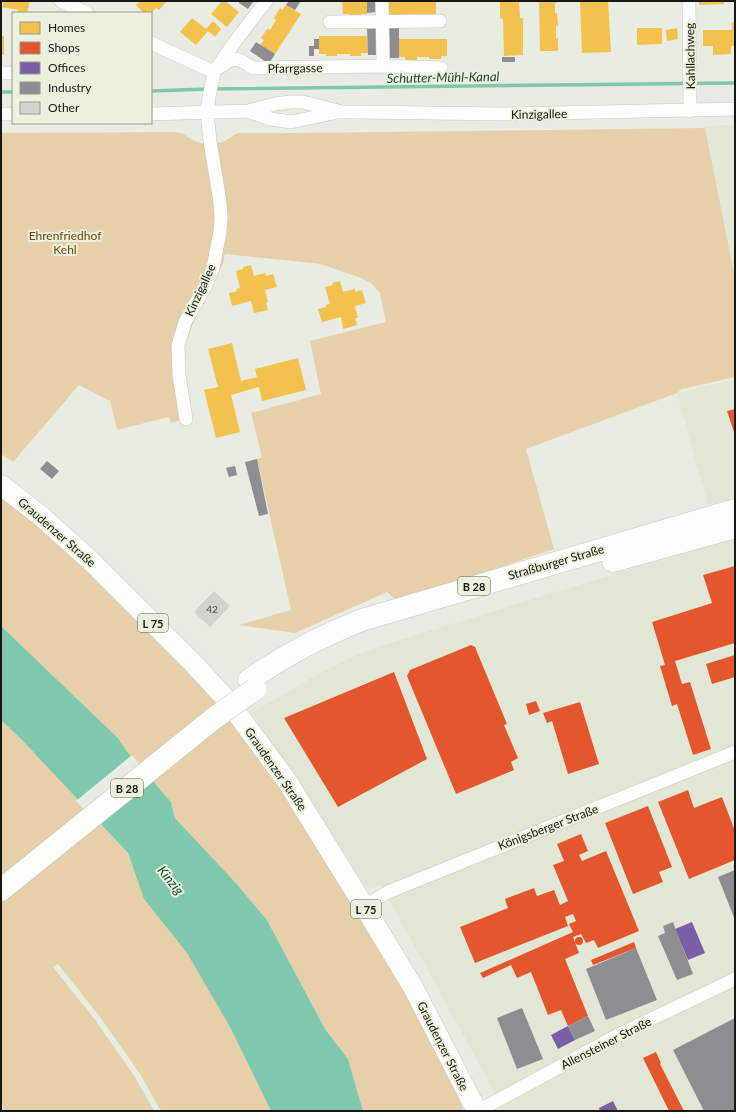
<svg xmlns="http://www.w3.org/2000/svg" width="736" height="1112" font-family="Lato,sans-serif">
<rect width="100%" height="100%" fill="#e9ece2"/>
<path fill="#e1e7d4" d="M722,125H735V278L705,127Z
M735,379V497L708,505L677,393Z
M735,537V1111H502L488,1080L381,885L368,889L252,713L318,674L354,656L397,641Z"/>
<path fill="#e7cfaa" d="M705,128L735,278V377L682,389L677,393L526,449L554,549L397,601L387,592L295,633L239,625L291,610L257,459L262,458L251,413L321,394L310,341L386,322L380,293L371,283L361,278L321,264L225,254L223,263L216,279L195,318L184,348L186,419L171,423L169,417L117,430L110,401L79,385L13,462L1,454V133L177,132C185,134 190,139 197,142C204,145 218,144 225,141C230,138 233,135 238,133H296Z
M1,495L61,544L202,681L280,785L342,881L459,1087L456,1092L464,1111H363L348,1059L325,1029L267,920L234,881L175,818L171,802L125,749L119,739L1,626Z
M1,720L21,739L128,853L144,899L187,952L230,1027L271,1111H161L140,1074L100,1017L58,964L53,967L96,1021L135,1077L154,1111H1Z"/>
<path fill="#80c8ad" d="M1,626L119,739L125,749L171,802L175,818L234,881L267,920L325,1029L348,1059L363,1111H271L230,1027L187,953L144,899L128,853L21,739L1,720Z"/>
<path fill="#e9ece2" d="M132,755L154,781L99,825L76,801Z"/>
<path fill="#f2c14e" d="M4,1H30L27,13H18V10L2,7Z
M140,1H167L159,10L156,8L151,13H144L136,5Z
M222,1H225L239,12L227,27L211,14Z
M342,1H367V14H361V17H349V14H343Z
M389,1H436V15H389Z
M500,1H519L520,18H523V55L504,56L503,18L500,19Z
M539,1H557V3H555V13H557L558,26H556V38H558V51H540Z
M580,1H608L611,52L582,53Z
M699,1H724V4L699,5Z
M286,5L301,14L275,54L260,45L264,40L261,38L267,29L270,30L276,20L274,18L280,8L282,10Z
M192,18L206,29L213,21L221,29L215,37L208,31L196,45L180,32Z
M732,22H735V46H731V54L713,55V46H703V30H732Z
M637,28H662V44L637,45Z
M677,28L678,39L667,41L666,30Z
M1,36H4V55H1Z
M319,36H367L368,53H361V56H350V54H337V56H326V54H319Z
M399,39H447V56H441V59H429V57H417V60H405V57H399Z
M251,265L254,276L265,273L266,276L273,274L277,287L265,290L268,302L266,303L268,310L254,313L251,301L232,306L229,293L237,291L236,289L240,288L236,271L243,269V267Z
M340,281L343,292L355,289V292L362,290L366,303L355,306L358,318H355L357,325L343,329L341,317L322,322L318,309L326,307V305L330,304L325,287L333,285L332,283Z
M232,343L241,381L257,377L255,369L298,358L306,390L262,401L259,387L231,395L240,432L216,438L204,390L218,387L208,349Z"/>
<path fill="#e4572e" d="M735,409V435L727,411Z
M735,566V643L675,661L682,684L690,682L711,749L693,755L677,704L672,706L660,666L665,665L652,622L712,603L703,575Z
M471,645L475,647L507,724L504,725L518,758L511,762L514,770L456,794L407,676L410,670Z
M735,655V677L712,684L706,664Z
M394,672L427,759L338,807L284,718Z
M536,701L540,711L529,715L526,704Z
M580,702L599,764L568,774L552,721L547,723L543,713Z
M688,790L694,808L722,797L735,831V860L689,879L658,802Z
M648,806L672,867L659,872L663,882L633,894L605,823Z
M581,834L588,851L579,855L582,861L606,851L639,931L598,948L594,940L586,943L581,934L573,937L579,953L565,959L588,1016L568,1026L561,1010L548,1015L531,972L517,978L511,965L483,978L480,973L573,932L569,924L576,921L573,914L565,917L568,926L475,963L460,927L508,908L505,899L534,888L537,896L554,890L560,905L568,901L553,865L564,861L557,844Z
M575 941a4 4 0 1 1 8 0a4 4 0 1 1-8 0Z
M634,942L636,948L593,965L591,960Z
M656,1052L661,1063L660,1064L684,1111H669L643,1058Z"/>
<path fill="#7b5ea7" d="M692,922L705,953L688,960L675,929Z
M568,1026L575,1040L558,1049L551,1035Z
M613,1101L618,1111H600L599,1108Z"/>
<path fill="#8d8d92" d="M239,1H254L248,9L239,3Z
M289,1H301L295,10L286,5Z
M367,1H377V12L367,13Z
M399,25V58H390L389,26Z
M367,27H376L377,55H368Z
M314,39H319V49H314V56H309V46H314Z
M256,42L275,54L269,64L250,51Z
M502,57H515V62H502Z
M257,459L268,514L259,516L245,462Z
M47,461L59,471L52,479L40,469Z
M235,466L237,475L229,477L226,468Z
M735,865V920L718,877L735,870L733,866Z
M673,922L693,974L677,980L658,936L665,933L663,926Z
M636,948L657,1000L606,1020L586,969Z
M522,1008L543,1059L517,1069L497,1018Z
M588,1016L595,1031L575,1040L568,1026Z
M735,1018V1111H704L673,1050Z"/>
<g fill="none" stroke-linecap="round" stroke-linejoin="round">
<path stroke="#80c8ad" stroke-width="3.5" d="M214,89L735,83
M151,91L208,89
M1,92H13"/>
</g>
<path fill="#d0d4cc" d="M214,591L230,606L210,627L194,612Z"/>
<g fill="none" stroke-linecap="round" stroke-linejoin="round">
<defs>
<path id="street" d="M61,1L87,13
M382,1L383,66
M689,1L690,111
M330,22L440,21
M151,43L214,72
M220,67C235,55 238,58 253,68L383,66L441,68
M1,73H13
M248,111L271,119L291,122L338,112
M1,114H13
M151,114L248,111L275,104L290,102H303L342,112H354L504,114L735,109
M186,419L179,375L178,346L185,322L206,285L213,268L220,232L221,217L220,202L210,141L207,113L209,97L214,72L234,43L266,1
M364,906L388,892L735,752
M478,1111L620,1034L735,979"/>
<path id="primary" d="M1,485L41,516L91,561L193,663L227,700L287,781L364,906L413,987L477,1111"/>
<path id="highway" d="M613,561L735,527
M249,680C285,655 321,636 362,620L735,510"/>
</defs>
<use href="#street" stroke="#c6c8c0" stroke-width="14"/>
<use href="#primary" stroke="#c6c8c0" stroke-width="21"/>
<use href="#highway" stroke="#c6c8c0" stroke-width="23"/>
<use href="#street" stroke="#fcfcfb" stroke-width="13"/>
<use href="#primary" stroke="#fcfcfb" stroke-width="20"/>
<use href="#highway" stroke="#fcfcfb" stroke-width="22"/>
<defs>
<path id="highway-bridge" d="M1,890L213,719L255,689"/>
</defs>
<use href="#highway-bridge" stroke="#c6c8c0" stroke-width="23" stroke-linecap="butt"/>
<use href="#highway-bridge" stroke="#fcfcfb" stroke-width="22"/>
</g>
<g text-anchor="middle" dominant-baseline="central" stroke-width="4" stroke-linejoin="round" paint-order="stroke">
<g font-size="10" fill="#464841">
<text x="212" y="609">42</text>
</g>
<g fill="#ebf1dd" stroke="#56594e" stroke-width="1">
<rect x="458" y="577" width="32" height="18" rx="3"/>
<rect x="138" y="614" width="30" height="18" rx="3"/>
<rect x="111" y="779" width="32" height="18" rx="3"/>
<rect x="351" y="900" width="30" height="18" rx="3"/>
</g>
<g font-size="11" font-weight="bold" fill="#161811">
<text x="474" y="586">B 28</text>
<text x="153" y="623">L 75</text>
<text x="127" y="788">B 28</text>
<text x="366" y="909">L 75</text>
</g>
<g font-size="12" fill="#161811" stroke="#ebf1dd">
<text transform="translate(690 56) rotate(-91)">Kahllachweg</text>
<text transform="translate(295 68) rotate(-1)">Pfarrgasse</text>
<text transform="translate(539 114) rotate(-1)">Kinzigallee</text>
<text transform="translate(200 290) rotate(-65)">Kinzigallee</text>
<text transform="translate(57 532) rotate(41)">Graudenzer Straße</text>
<text transform="translate(556 562) rotate(-16)">Straßburger Straße</text>
<text transform="translate(276 769) rotate(55)">Graudenzer Straße</text>
<text transform="translate(548 827) rotate(-21)">Königsberger Straße</text>
<text transform="translate(606 1043) rotate(-27)">Allensteiner Straße</text>
<text transform="translate(443 1046) rotate(63)">Graudenzer Straße</text>
</g>
<g font-size="12" fill="#69470e" stroke="#ebf1dd">
<text x="65" y="235">Ehrenfriedhof<tspan x="65" dy="14">Kehl</tspan></text>
</g>
<g font-size="13" font-style="italic" fill="#1b4738" stroke="#ebf1dd">
<text transform="translate(443 77) rotate(-1)">Schutter-Mühl-Kanal</text>
<text transform="translate(171 880) rotate(51)">Kinzig</text>
</g>
</g>
<rect width="736" height="1112" fill="none" stroke="#161811" stroke-width="4"/>
<rect x="12" y="12" width="140" height="112" fill="#ebf1dd" stroke="#969a8b"/>
<rect x="20" y="22" width="20" height="12" fill="#f2c14e" stroke="#969a8b"/>
<text x="48" y="32" font-size="12" fill="#161811">Homes</text>
<rect x="20" y="42" width="20" height="12" fill="#e4572e" stroke="#969a8b"/>
<text x="48" y="52" font-size="12" fill="#161811">Shops</text>
<rect x="20" y="62" width="20" height="12" fill="#7b5ea7" stroke="#969a8b"/>
<text x="48" y="72" font-size="12" fill="#161811">Offices</text>
<rect x="20" y="82" width="20" height="12" fill="#8d8d92" stroke="#969a8b"/>
<text x="48" y="92" font-size="12" fill="#161811">Industry</text>
<rect x="20" y="102" width="20" height="12" fill="#d0d4cc" stroke="#969a8b"/>
<text x="48" y="112" font-size="12" fill="#161811">Other</text>
</svg>
